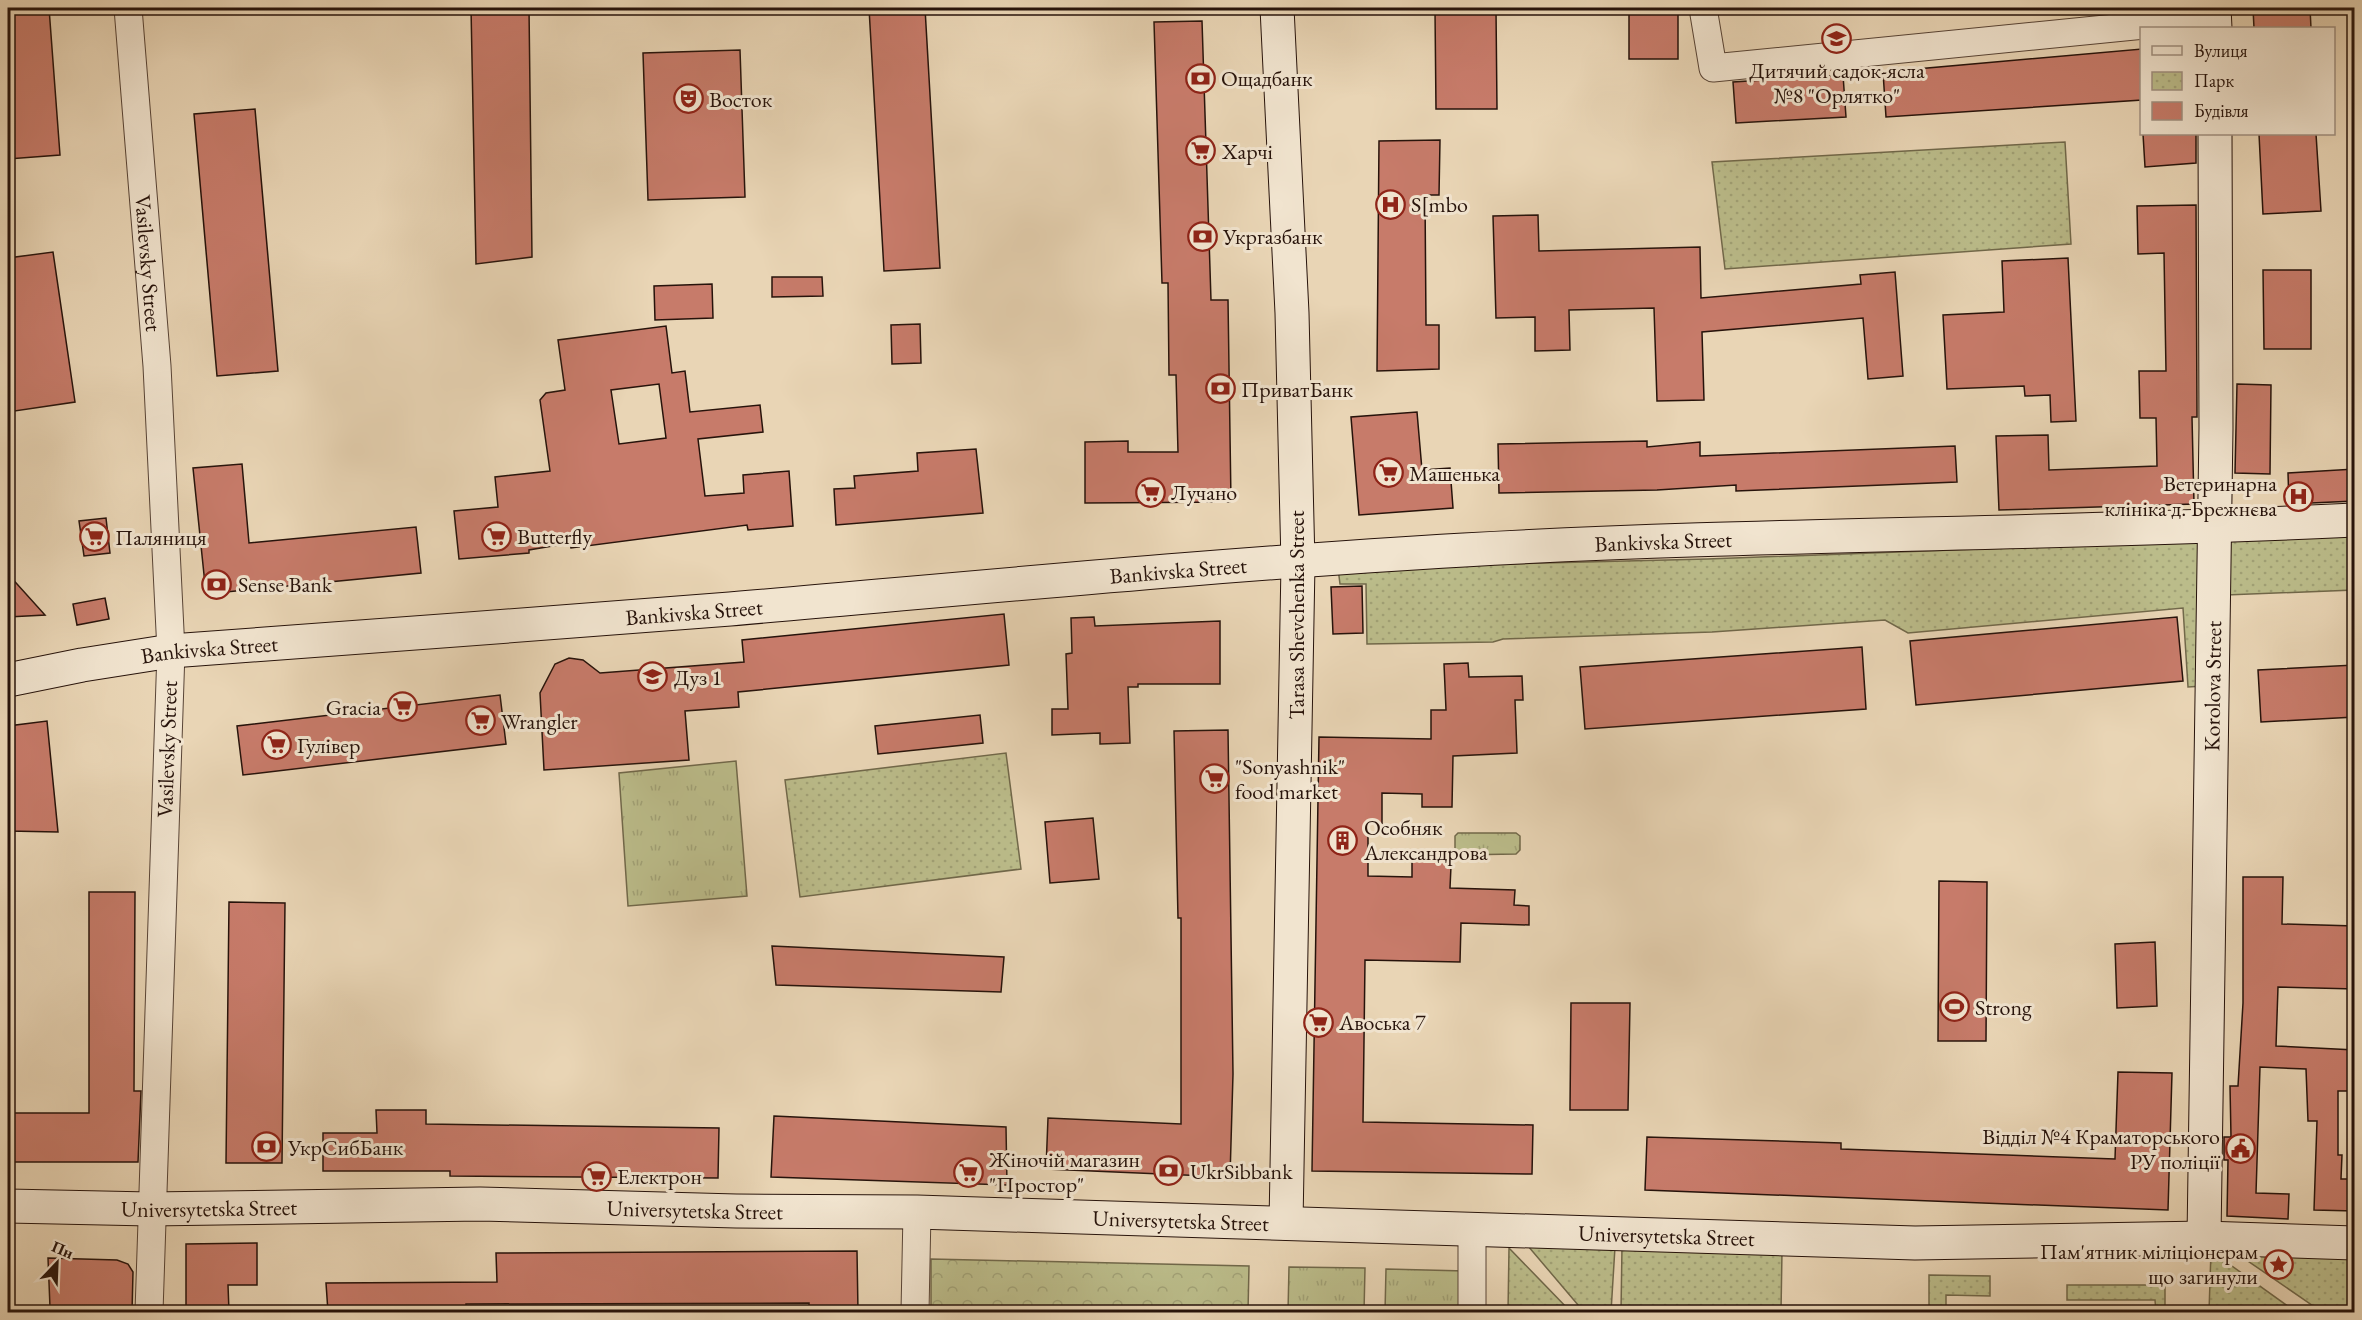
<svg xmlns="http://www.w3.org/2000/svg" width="2362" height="1320" font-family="'EB Garamond',serif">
<defs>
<pattern id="grass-tufts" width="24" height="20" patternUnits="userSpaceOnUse" patternTransform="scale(1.5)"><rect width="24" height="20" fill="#bbbc8a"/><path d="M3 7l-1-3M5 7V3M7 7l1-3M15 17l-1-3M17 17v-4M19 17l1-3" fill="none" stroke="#a1a176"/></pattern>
<pattern id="forest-crowns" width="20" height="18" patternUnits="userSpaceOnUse" patternTransform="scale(1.5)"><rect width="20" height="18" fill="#bbbc8a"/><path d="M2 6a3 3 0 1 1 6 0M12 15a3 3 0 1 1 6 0" fill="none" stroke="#a1a176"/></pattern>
<pattern id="park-dots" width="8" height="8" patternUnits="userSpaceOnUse" patternTransform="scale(1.5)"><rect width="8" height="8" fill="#bbbc8a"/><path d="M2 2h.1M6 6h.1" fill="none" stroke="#a1a176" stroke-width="1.8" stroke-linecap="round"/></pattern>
</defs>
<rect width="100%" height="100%" fill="#e9d5b5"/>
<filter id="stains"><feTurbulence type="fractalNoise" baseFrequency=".00333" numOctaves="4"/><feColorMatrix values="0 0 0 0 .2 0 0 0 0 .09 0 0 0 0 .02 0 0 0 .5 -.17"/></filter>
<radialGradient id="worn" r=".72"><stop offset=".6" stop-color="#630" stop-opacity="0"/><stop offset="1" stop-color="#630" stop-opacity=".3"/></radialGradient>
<path fill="url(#grass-tufts)" stroke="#71684a" stroke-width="1.5" d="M736,761L747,896L628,906L619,773Z
M1458,833H1516L1520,836V850L1516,854L1458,855L1455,851V836Z
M1289,1267L1365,1268L1364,1312H1288Z
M1386,1269L1465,1271L1464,1312H1385Z"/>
<path fill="url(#forest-crowns)" stroke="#71684a" stroke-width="1.5" d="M931,1259L1249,1266L1248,1312H931Z"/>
<path fill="url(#park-dots)" stroke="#71684a" stroke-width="1.5" d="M2065,142L2071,244L1725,269L1712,162Z
M2354,528V590L2226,595L2225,533Z
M2202,537L2203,686L2188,687L2183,608L1908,633L1885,620L1712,632L1503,639L1493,642L1367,644L1366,584H1340L1338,568L1707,559L2174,542Z
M1006,753L1021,869L800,897L785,780Z
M1528,1246L1615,1247L1611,1312H1584Z
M1622,1246L1782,1251L1781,1312H1621Z
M2226,1246L2354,1250V1312H2322Z
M1509,1248L1571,1312H1508Z
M2211,1251L2296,1312H2209Z
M1929,1275L1990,1276V1296L1946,1295V1312H1929Z
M2067,1285H2165V1312H2156L2155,1300H2067Z"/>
<path fill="#c77b6a" stroke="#27130b" stroke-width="1.5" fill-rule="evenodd" d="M8,8H49L60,155L8,159Z
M471,8H529L532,257L476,264Z
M869,8H925L940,268L884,271Z
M1629,8H1678V59H1629Z
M2253,8H2310L2311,28H2254Z
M1496,10L1497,109H1436L1435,11Z
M1202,21L1211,300H1228L1231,502L1085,503V442L1128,441V452H1178L1176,375H1169L1168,283H1162L1154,22Z
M2142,49V100L1886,117L1883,72Z
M740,50L745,197L648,200L643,53Z
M1843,75L1846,117L1736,123L1733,82Z
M255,109L278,371L217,376L194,114Z
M2143,134H2196V163L2145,167Z
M2259,134H2316L2321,211L2263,214Z
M1440,140L1439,195H1425L1426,325H1439V369L1377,371L1379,141Z
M2196,205L2197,417H2192L2194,504L1999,510L1996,436L2048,435L2049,470L2157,466L2156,418H2140L2139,371H2166L2164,253L2138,254L2137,206Z
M1538,215L1539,251L1700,247L1701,298L1861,284L1860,275L1895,272L1903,376L1868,379L1863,318L1702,332L1704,400L1657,401L1654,308L1569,310L1570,350L1535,351V317L1496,318L1493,216Z
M53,252L75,402L8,412V258Z
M2068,258L2076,421L2051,422L2050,395L2025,396L2024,386L1947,389L1943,315L2004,312L2002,261Z
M2263,270H2311V349H2264Z
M772,277H822L823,296L772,297Z
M712,284L713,318L655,320L654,286Z
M920,324L921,363L892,364L891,325Z
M666,326L672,373L685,371L690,412L760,405L763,432L698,439L705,496L744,493L743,475L789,471L793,526L748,530L747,525L571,548L570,543L529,550V553L459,559L454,511L498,507L495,477L550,471L540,400L546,393L565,390L558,340ZM659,384L666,438L619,444L611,390Z
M2237,384L2271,385L2270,474L2235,473Z
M1417,412L1422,470L1450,468L1453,508L1359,515L1351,417Z
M1647,441V447L1700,442V456L1955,446L1957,482L1736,491V485L1657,490L1499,493L1498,444Z
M976,449L983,513L836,525L834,489L855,488L854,476L918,471L917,453Z
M242,464L249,543L416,527L421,573L206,594L193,468Z
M2355,469V501L2289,504L2288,473Z
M106,518L110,553L84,556L79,521Z
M8,574L45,615L8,617Z
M1362,586L1363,633L1333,634L1331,587Z
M105,598L109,619L77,625L73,604Z
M1004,614L1009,665L738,692L739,707L685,711L689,760L544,770L540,693L555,664L569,658L583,660L600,673L744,662L742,640Z
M1094,617L1095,626L1220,621V684H1138V687H1128L1130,743L1100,744V733L1052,735V709H1068L1066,654L1072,653L1071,618Z
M2177,617L2183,681L1916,705L1910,641Z
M1862,647L1866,709L1585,729L1580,667Z
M1468,663L1469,677L1522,676L1523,700H1515L1517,753L1453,756L1452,807H1422V794L1382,793V824H1368V876L1412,877V863L1417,856L1446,857L1451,866L1450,888L1515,890L1514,905L1529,906V925L1461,923L1460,962L1365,960L1363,1122L1533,1125L1532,1174L1312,1171L1319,737L1431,739V710H1446L1444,664Z
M2355,665V717L2261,722L2258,670Z
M500,695L506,744L243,775L237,726Z
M980,715L983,743L878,754L875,726Z
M47,721L58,832L8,831V726Z
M1228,730L1233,1074L1230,1177L1046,1169L1048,1118L1181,1124V918H1178L1174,731Z
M1093,818L1099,879L1050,883L1045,822Z
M2243,877H2283L2282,924L2355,926V989L2278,987L2276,1046L2355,1050V1091H2338V1155H2342L2341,1179H2355V1211L2314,1210L2317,1121H2308L2306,1069L2260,1067L2256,1193L2289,1194L2288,1219L2227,1216L2228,1160H2224V1137H2231L2230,1086H2238L2243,1003Z
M1939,881L1987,882L1986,1041H1938Z
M89,892H135L134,1091H141L138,1162H8V1113H89Z
M229,902L285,903L282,1163H226Z
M2155,942L2157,1006L2117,1008L2115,944Z
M772,946L1004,957L1001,992L776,985Z
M1571,1003H1630L1628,1110H1570Z
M2118,1072L2172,1073L2168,1210L1645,1190L1647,1137L1841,1143V1149L2115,1159Z
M376,1110H426V1124L719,1128L718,1178L450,1176V1171H323V1133H377Z
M774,1116L1006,1127L1007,1185L771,1177Z
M257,1243V1285H228L229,1312H186V1244Z
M857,1251L858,1312H809V1303L466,1304V1312H328L326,1283L497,1282L496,1253Z
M48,1258L117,1260L128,1264L133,1272L132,1312H90V1307H50Z"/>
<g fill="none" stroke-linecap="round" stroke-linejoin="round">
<defs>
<g id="street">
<path id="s1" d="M128,8L157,366L171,651L149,1312"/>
<path d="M1703,8L1713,68L2215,18"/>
<path d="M915,1312L917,1212"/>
<path d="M1472,1312V1229"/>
</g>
<g id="secondary">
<path d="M1277,8L1292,313L1298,564L1286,1223"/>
<path d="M2214,8L2215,28"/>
<path id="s2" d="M8,680L82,665L171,651C357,637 544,624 730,609C975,588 1219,564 1464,550C1761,533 2058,535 2354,520"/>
<path id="s3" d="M8,1206L150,1209L480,1204L736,1211L917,1212L1915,1243L2204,1238L2354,1243"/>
<path id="s4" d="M2204,1238L2216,428L2215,134"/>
</g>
</defs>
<use href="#street" stroke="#584436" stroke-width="29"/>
<use href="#secondary" stroke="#27130b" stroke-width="35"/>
<use href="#street" stroke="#f1e4cf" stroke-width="27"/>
<use href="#secondary" stroke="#f1e4cf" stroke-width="33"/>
</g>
<defs>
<symbol id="school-ring" viewBox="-11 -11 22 22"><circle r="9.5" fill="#f1e4cf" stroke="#8f2418" stroke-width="1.5"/><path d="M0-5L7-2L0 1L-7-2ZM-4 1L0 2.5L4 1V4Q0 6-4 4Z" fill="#8f2418"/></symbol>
<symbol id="bank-ring" viewBox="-11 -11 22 22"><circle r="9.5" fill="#f1e4cf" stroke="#8f2418" stroke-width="1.5"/><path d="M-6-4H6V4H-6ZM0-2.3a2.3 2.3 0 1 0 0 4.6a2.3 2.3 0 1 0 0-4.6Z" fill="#8f2418"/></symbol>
<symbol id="theatre-ring" viewBox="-11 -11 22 22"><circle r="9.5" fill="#f1e4cf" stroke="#8f2418" stroke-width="1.5"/><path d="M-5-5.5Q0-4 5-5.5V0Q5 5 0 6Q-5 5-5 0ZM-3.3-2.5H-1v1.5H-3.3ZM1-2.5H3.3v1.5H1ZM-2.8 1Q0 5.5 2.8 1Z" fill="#8f2418"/></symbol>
<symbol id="supermarket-ring" viewBox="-11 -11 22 22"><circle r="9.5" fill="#f1e4cf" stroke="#8f2418" stroke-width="1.5"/><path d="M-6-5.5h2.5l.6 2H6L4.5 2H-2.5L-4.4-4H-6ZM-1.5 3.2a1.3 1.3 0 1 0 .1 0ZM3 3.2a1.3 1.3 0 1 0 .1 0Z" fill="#8f2418"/></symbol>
<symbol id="hospital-ring" viewBox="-11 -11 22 22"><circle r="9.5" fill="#f1e4cf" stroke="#8f2418" stroke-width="1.5"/><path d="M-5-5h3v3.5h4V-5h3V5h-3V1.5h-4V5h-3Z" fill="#8f2418"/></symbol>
<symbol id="building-ring" viewBox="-11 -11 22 22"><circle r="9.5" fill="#f1e4cf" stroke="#8f2418" stroke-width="1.5"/><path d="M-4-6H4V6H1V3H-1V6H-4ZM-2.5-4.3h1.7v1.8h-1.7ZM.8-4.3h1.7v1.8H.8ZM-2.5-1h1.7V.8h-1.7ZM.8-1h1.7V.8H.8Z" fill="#8f2418"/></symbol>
<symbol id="stadium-ring" viewBox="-11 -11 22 22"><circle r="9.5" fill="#f1e4cf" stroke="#8f2418" stroke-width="1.5"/><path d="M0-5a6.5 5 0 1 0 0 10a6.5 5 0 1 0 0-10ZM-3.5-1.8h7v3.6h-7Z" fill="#8f2418"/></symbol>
<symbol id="civic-ring" viewBox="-11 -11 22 22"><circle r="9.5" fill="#f1e4cf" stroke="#8f2418" stroke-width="1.5"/><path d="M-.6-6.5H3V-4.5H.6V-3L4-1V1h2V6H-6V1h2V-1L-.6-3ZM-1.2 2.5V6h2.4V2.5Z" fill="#8f2418"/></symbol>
<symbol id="sight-ring" viewBox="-11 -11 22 22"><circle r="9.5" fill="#f1e4cf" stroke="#8f2418" stroke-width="1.5"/><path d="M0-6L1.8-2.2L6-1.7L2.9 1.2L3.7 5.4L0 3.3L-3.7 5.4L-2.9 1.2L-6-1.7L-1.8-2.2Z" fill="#8f2418"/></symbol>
</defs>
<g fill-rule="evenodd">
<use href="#school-ring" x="1820" y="22" width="33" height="33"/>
<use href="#bank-ring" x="1184" y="62" width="33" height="33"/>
<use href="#theatre-ring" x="672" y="82" width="33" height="33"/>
<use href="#supermarket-ring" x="1184" y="134" width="33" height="33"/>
<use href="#hospital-ring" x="1374" y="188" width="33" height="33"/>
<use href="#bank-ring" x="1186" y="220" width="33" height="33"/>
<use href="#bank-ring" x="1204" y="372" width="33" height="33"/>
<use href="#supermarket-ring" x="1372" y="456" width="33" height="33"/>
<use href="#supermarket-ring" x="1134" y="476" width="33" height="33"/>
<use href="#hospital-ring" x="2282" y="480" width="33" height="33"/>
<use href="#supermarket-ring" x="480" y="520" width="33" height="33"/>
<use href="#supermarket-ring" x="78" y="520" width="33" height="33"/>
<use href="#bank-ring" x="200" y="568" width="33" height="33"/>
<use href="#school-ring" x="636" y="660" width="33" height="33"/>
<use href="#supermarket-ring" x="386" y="690" width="33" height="33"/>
<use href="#supermarket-ring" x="464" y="704" width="33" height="33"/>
<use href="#supermarket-ring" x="260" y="728" width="33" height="33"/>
<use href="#supermarket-ring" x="1198" y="762" width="33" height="33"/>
<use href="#building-ring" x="1326" y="824" width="33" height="33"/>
<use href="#stadium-ring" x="1938" y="990" width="33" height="33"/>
<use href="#supermarket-ring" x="1302" y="1006" width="33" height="33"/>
<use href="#bank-ring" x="250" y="1130" width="33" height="33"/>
<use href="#civic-ring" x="2224" y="1132" width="33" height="33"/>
<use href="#bank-ring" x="1152" y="1154" width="33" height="33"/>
<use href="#supermarket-ring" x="952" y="1156" width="33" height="33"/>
<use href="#supermarket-ring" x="580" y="1160" width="33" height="33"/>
<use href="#sight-ring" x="2262" y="1248" width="33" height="33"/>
</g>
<g text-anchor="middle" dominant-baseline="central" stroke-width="6" stroke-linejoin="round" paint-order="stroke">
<g font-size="22" fill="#27130b" stroke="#f1e4cf" text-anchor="start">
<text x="1837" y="70" text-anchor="middle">Дитячий садок-ясла<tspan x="1837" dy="25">№8 "Орлятко"</tspan></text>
<text x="1221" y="78">Ощадбанк</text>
<text x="709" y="99">Восток</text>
<text x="1222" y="151">Харчі</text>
<text x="1411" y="204">S[mbo</text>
<text x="1223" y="236">Укргазбанк</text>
<text x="1241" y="389">ПриватБанк</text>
<text x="1409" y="473">Машенька</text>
<text x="2277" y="483" text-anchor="end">Ветеринарна<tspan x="2277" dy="25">клініка д. Брежнєва</tspan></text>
<text x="1171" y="492">Лучано</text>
<text x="517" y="536">Butterfly</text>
<text x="115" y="537">Паляниця</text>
<text x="238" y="584">Sense Bank</text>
<text x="674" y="677">Дуз 1</text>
<text x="381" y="707" text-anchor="end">Gracia</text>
<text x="501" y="721">Wrangler</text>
<text x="297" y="745">Гулівер</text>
<text x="1235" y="766">"Sonyashnik"<tspan x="1235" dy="25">food market</tspan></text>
<text x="1364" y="827">Особняк<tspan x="1364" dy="25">Александрова</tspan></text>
<text x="1975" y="1007">Strong</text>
<text x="1339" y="1022">Авоська 7</text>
<text x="2220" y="1136" text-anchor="end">Вiддiл №4 Краматорського<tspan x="2220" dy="25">РУ поліції</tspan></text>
<text x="288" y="1147">УкрСибБанк</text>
<text x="989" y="1159">Жіночій магазин<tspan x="989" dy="25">"Простор"</tspan></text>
<text x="1190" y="1171">UkrSibbank</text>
<text x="617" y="1176">Електрон</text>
<text x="2258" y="1251" text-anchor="end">Пам'ятник міліціонерам<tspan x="2258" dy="25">що загинули</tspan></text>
</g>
<g font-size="22" fill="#27130b" stroke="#f1e4cf">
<text stroke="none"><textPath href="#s1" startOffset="256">Vasilevsky Street</textPath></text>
<text stroke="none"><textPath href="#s2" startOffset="1662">Bankivska Street</textPath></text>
<text stroke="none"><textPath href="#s2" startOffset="1176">Bankivska Street</textPath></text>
<text stroke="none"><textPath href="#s2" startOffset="690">Bankivska Street</textPath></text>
<text transform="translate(1296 615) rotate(-90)">Tarasa Shevchenka Street</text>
<text stroke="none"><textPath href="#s2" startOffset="204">Bankivska Street</textPath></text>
<text stroke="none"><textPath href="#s4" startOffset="552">Korolova Street</textPath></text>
<text transform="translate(167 749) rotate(-88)">Vasilevsky Street</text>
<text stroke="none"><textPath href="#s3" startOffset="201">Universytetska Street</textPath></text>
<text stroke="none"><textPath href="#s3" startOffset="687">Universytetska Street</textPath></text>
<text stroke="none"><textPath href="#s3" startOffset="1173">Universytetska Street</textPath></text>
<text stroke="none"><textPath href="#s3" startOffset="1659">Universytetska Street</textPath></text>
</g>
</g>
<rect width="2362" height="1320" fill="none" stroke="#e9d5b5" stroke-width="30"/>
<rect x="9" y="9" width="2344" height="1302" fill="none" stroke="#27130b" stroke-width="3"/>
<rect x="15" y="15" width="2332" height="1290" fill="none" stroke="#27130b" stroke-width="1.5"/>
<rect x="2140" y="27" width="195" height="108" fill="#f1e4cf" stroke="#a09081" stroke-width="1.5"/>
<rect x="2152" y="46" width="30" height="9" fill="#f1e4cf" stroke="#a09081" stroke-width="1.5"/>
<text x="2194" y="57" font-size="18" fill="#27130b">Вулиця</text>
<rect x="2152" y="72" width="30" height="18" fill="url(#park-dots)" stroke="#a09081" stroke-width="1.5"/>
<text x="2194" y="87" font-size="18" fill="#27130b">Парк</text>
<rect x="2152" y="102" width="30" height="18" fill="#c77b6a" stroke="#a09081" stroke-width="1.5"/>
<text x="2194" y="117" font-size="18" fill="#27130b">Будівля</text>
<g transform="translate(57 1263) rotate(23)" stroke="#f1e4cf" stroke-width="4.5" paint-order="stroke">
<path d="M0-4.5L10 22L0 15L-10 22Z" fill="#27130b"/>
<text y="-9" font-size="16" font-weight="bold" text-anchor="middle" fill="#27130b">Пн</text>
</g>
<rect width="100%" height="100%" filter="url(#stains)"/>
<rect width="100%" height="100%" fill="url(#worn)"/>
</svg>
